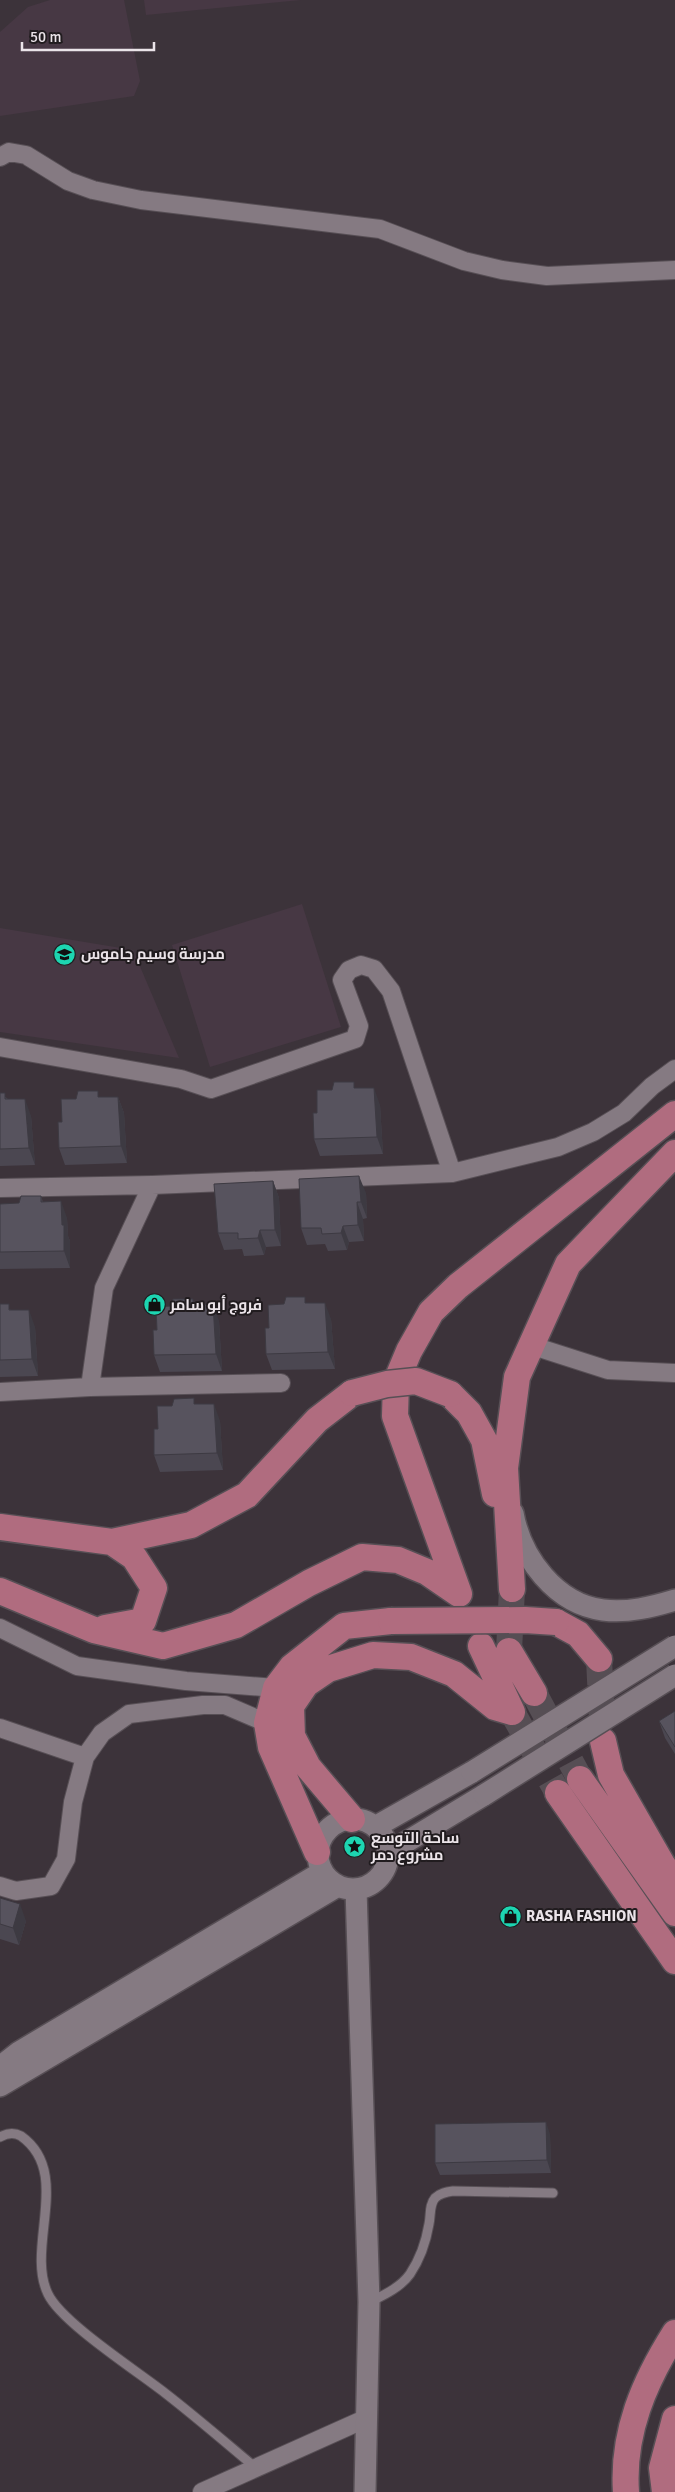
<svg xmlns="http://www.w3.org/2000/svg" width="675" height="2492" font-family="Signika,Cairo,sans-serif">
<rect width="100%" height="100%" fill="#3c333a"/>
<path fill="#473844" d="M50,0H124L140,81L134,96L0,116V32L28,7Z
M144,0H301L146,15Z
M302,904L341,1027L210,1067L172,945Z
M0,928L133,950L179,1058L0,1032Z"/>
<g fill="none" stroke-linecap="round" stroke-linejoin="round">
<path stroke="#564e54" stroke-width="26" stroke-dasharray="26 13" stroke-linecap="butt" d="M509,1651L512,1589
M599,1659L603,1741
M534,1693L580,1779
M512,1712L558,1793"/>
<defs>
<path id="service" d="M0,2137C7,2133 14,2132 21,2136C73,2173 25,2247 48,2294C61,2322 137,2371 165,2393C196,2417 226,2443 256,2468
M370,2302C384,2295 401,2287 410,2274C420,2259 426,2242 429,2224C431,2215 429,2205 435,2198C440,2193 446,2192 453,2191L553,2193"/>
<path id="minor" d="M0,157L9,152L26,155L68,181L93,190L141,200L380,229L464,261L502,270L547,276L675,270
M0,1047L181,1079L211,1089L355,1039L359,1026L342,980L349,970L361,965L374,969L391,991L452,1173
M0,1188L152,1185L452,1173L558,1147L593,1132L624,1113L652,1086L675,1069
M530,1345L608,1370L675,1373
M90,1387L104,1288L152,1185
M0,1392L90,1387L281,1383
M0,1628L77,1666L186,1681L276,1688
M0,1728L85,1757
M0,1886L16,1891L51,1886L66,1859L73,1802L85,1757L102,1733L129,1714L203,1705H225L267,1723
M202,2492L367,2418"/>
<path id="tertiary" d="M513,1513C521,1558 556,1604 603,1610C628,1613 652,1607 675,1600
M318 1854a35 35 0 1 1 70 0a35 35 0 1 1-70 0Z
M375,1827L472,1772
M388,1853L484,1795
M356,1889L369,2302L365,2492
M0,2067L19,2052L322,1872
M0,2086L338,1886"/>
<path id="primary" d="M450,1394L469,1413L484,1440L495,1494
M0,1527L112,1542L191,1525L247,1495L317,1420L352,1393
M512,1589L505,1468L517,1377L568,1264L675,1153
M0,1591L94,1630L163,1646L236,1625L309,1583L362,1557L398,1560L427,1572L459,1594
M459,1594L395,1416L396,1382L409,1351L431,1312L458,1286L675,1114
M556,1622L578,1634L599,1659
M105,1628L143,1621L154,1588L134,1557L112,1542
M481,1646L512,1712
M509,1651L534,1693
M603,1741L611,1775L662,1864L675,1883
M580,1779L675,1913
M558,1793L675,1961
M352,1819L308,1767L292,1736L291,1706L306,1684L328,1669L373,1655L411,1657L454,1674L495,1707L512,1712
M317,1852L271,1747L267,1723L276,1688L292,1667L344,1626L391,1621
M626,2492C622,2433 644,2382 675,2333
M665,2492L662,2468L675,2419"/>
</defs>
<use href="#service" stroke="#574f55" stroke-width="11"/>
<use href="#minor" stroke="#574f55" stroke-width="20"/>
<use href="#tertiary" stroke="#574f55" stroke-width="24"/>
<use href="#primary" stroke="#574f55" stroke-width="29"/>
<use href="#service" stroke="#857a82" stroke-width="9"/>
<use href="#minor" stroke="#857a82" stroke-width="18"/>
<use href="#tertiary" stroke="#857a82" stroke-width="21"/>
<use href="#primary" stroke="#b06c7f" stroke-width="26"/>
<defs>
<path id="tertiary-bridge" d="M472,1772L675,1646
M484,1795L675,1675"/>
<path id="primary-bridge" d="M352,1393L387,1384L416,1381L450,1394
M391,1621L525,1620L556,1622"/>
</defs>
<use href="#tertiary-bridge" stroke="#574f55" stroke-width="24" stroke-linecap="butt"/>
<use href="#primary-bridge" stroke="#574f55" stroke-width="29" stroke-linecap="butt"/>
<use href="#tertiary-bridge" stroke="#857a82" stroke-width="21"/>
<use href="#primary-bridge" stroke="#b06c7f" stroke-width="26"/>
</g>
<path fill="#4b4751" d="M356,1088L380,1105L383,1154L320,1156L314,1139L317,1113L332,1090Z
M0,1093L31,1116L35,1165L0,1166Z
M100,1097H118L124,1113L127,1163L65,1165L59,1148L62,1122L76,1099Z
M273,1181L279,1198L281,1246L266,1247L264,1255L244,1256L242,1249L224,1250L218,1233Z
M366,1193L367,1218L363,1219L364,1241L349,1242L347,1250L328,1251L325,1244L307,1245L301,1228Z
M41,1196L43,1202L67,1218L68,1236L70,1241V1268L0,1269V1204L19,1203Z
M307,1303L331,1319L335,1369L272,1370L266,1354L269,1328Z
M0,1304L11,1310L35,1327L38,1376L0,1377Z
M195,1305L219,1321L222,1371L160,1372L154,1355L157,1330L171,1306Z
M196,1404L220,1421L223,1470L160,1472L154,1455L158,1429L172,1406Z
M675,1711V1754L665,1738L659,1721Z
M0,1898L26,1921L19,1945L0,1939Z
M550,2134L551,2173L440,2175L435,2163Z"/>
<path fill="#3d3a42" d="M374,1088L380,1105L383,1154L377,1137Z
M118,1097L124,1113L127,1163L121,1146Z
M25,1099L31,1116L35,1165L29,1148Z
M359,1176L366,1193L367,1218L361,1202Z
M273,1181L279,1198L281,1246L275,1230Z
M61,1201L67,1218L68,1236L70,1241V1268L64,1251L62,1225Z
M357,1202L363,1219L364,1241L358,1225Z
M343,1226L349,1242L347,1250L341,1233Z
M260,1230L266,1247L264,1255L258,1238Z
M325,1303L331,1319L335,1369L328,1352Z
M213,1304L219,1321L222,1371L216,1354Z
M29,1310L35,1327L38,1376L32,1359Z
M214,1404L220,1421L223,1470L217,1453Z
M20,1904L26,1921L19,1945L13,1928Z
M546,2122L550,2134L551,2173L547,2160Z"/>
<path fill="#57535e" stroke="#3d3a42" d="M334,1082H354V1088H374L377,1137L314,1139L313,1113H317V1090H332Z
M78,1091H98V1097H118L121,1146L59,1148L58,1122H62L61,1099H76Z
M0,1093H5V1099H25L29,1148L0,1149Z
M359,1176L361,1202H357L358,1225L343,1226L341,1233L322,1234L321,1228H301L299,1179Z
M273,1181L275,1230H260L258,1238L238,1239V1233H218L214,1184Z
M21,1196H41V1202L61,1201L62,1225H64V1251L0,1252V1204L19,1203Z
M286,1297H305V1303H325L328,1352L266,1354L265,1328H269L268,1305L284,1304Z
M173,1299H193V1305L213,1304L216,1354L154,1355L153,1330H157L156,1307L171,1306Z
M0,1304H9V1310H29L32,1359L0,1360Z
M194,1398V1404H214L217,1453L154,1455V1429H158L157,1406H172L174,1399Z
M675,1711V1747L659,1721Z
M0,1898L20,1904L13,1928L0,1924Z
M546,2122L547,2160L435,2163V2124Z"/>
<defs>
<symbol id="school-disc" viewBox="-11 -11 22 22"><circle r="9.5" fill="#1dd5b1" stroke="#211c1f"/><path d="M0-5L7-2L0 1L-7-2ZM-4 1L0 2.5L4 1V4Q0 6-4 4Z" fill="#111"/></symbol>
<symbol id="shop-disc" viewBox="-11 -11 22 22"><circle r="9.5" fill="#1dd5b1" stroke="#211c1f"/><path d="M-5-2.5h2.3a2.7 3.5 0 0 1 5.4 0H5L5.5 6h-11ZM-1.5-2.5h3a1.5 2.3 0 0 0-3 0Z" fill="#111"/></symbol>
<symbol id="sight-disc" viewBox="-11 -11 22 22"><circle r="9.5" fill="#1dd5b1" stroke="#211c1f"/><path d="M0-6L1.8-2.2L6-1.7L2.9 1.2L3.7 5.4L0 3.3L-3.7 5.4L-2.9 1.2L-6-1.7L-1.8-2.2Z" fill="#111"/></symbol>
</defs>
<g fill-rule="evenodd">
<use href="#school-disc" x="52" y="942" width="25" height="25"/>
<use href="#shop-disc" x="142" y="1292" width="25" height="25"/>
<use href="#sight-disc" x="342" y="1834" width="25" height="25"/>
<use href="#shop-disc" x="498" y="1904" width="25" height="25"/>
</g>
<g text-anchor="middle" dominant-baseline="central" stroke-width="4" stroke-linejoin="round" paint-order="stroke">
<g font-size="15" font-weight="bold" fill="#ebe4e9" stroke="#211c1f" text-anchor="start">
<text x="81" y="954">مدرسة وسيم جاموس</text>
<text x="170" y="1305">فروج أبو سامر</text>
<text x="371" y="1838">ساحة التوسع<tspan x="371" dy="17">مشروع دمر</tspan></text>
<text x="526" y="1916">RASHA FASHION</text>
</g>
</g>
<path d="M22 42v8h132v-8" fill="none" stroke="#ebe4e9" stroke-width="2.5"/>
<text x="30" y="42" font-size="15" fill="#ebe4e9" stroke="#211c1f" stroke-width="4" paint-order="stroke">50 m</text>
</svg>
